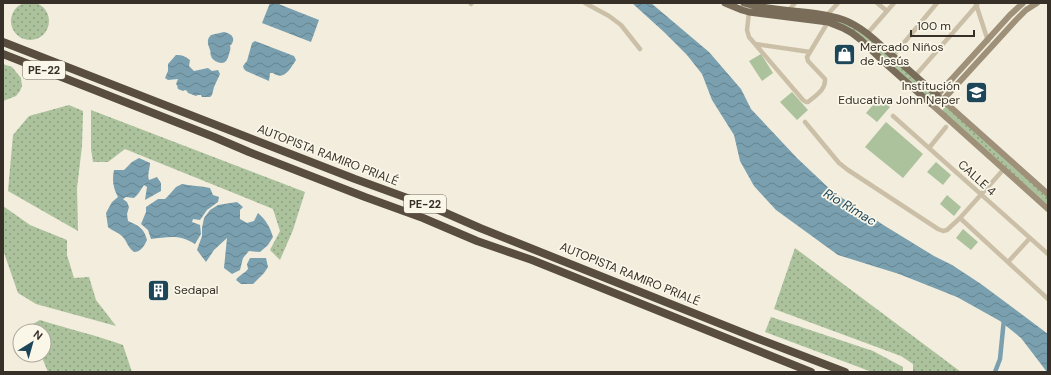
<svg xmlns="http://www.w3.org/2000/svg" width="1051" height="375" font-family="'DM Sans',sans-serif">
<defs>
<pattern id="green-dots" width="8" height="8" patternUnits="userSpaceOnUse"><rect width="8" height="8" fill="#abc29c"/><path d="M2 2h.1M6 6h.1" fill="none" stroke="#8c9e7f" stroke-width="1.8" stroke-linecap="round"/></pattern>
<pattern id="water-waves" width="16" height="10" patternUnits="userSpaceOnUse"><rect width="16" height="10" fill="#7aa0b0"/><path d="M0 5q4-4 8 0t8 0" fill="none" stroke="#65838f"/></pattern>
</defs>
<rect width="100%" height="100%" fill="#f2eddc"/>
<path fill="url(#green-dots)" d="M11 21a19 19 0 1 1 38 0a19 19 0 1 1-38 0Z
M791,12L832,18L856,28L933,94V97L930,99L858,35Z
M3,64L12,67L21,78L22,86L20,91L16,96L3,101Z
M69,105L83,111L82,146L77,188L78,231L8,191L13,135L29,116Z
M943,106H947L1048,197V205L943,112Z
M91,110L305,192L293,230L280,260L270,250L280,231L273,209L125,149L108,162H93L91,149Z
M3,206L30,225L67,240V255L74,278L89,277L96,300L116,326L36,304L18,293L3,250Z
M795,248L961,372H913V364L901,356L774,309Z
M771,317L873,351L903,367V372H872L765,332Z
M40,320C68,329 96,335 123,345L132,372H48L41,355H44V331H32L31,325Z"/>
<path fill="#abc29c" d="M761,54L773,73L762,81L749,61Z
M792,92L808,110L797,120L780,102Z
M879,98L890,107L877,122L866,113Z
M886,122L923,154L903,178L865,147Z
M936,162L951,175L943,185L927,172Z
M947,195L961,207L954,216L940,204Z
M963,229L978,242L971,250L956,238Z"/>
<path fill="url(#water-waves)" d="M270,3H276L319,20L311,42L262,23Z
M632,3H651L709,52L741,89L751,109L797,158L833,192L885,226L934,256L952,265L981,284L1048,334V372H1047L1021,338L1000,321L957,297L899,274L838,255L776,210L754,186L740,161L734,135L712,100L702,74L687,55L664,32Z
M224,32C232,34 236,38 231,45H230C231,49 230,51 229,54C227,63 223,65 215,61C213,59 212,59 211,56C210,54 211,52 210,50C208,44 206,40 211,35Z
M255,41L294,56L296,60C290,69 284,81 273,73H270L269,81L246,71L244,69L243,66L247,61L252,43Z
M176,55C182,55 185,56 190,60L189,66L194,71L208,68L212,71L218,70L220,74L214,87L212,95L210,97H202L201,95H198L196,96L188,93L187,91L185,90L183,91L178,89L177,85L176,84L178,79L168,80L165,78L168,71V64Z
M139,158L150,163C150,169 147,174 149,180L157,177L161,183V191L145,200L147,187L144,185L138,194L134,198L126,197L123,199L127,202L129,207L127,214L128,221C139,226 144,228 147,240C144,246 141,252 134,252C128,248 127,241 122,236C118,232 112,231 108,227L106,213L112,202L118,197C113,188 112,180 114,170H124L132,162Z
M182,184C192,186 201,186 210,188L213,195L219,197L218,202L207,210L200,220L193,219L192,222L200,225L201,234L195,244C180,234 168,237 151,239L148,230L141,224L146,212V207L158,199H165L169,195L176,187Z
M237,202L243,207L240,210V219L247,223L254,221L258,213C266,220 270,227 273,237L268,245L260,252L249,251L243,258L240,270L232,274L224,268L227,238L214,250L206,262L197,250L202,236V228L204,218L210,210L218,205Z
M250,258H266L268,267L264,273L253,284H241L236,280C239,275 244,274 248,269L247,264Z"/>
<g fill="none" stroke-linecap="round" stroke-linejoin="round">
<path stroke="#7aa0b0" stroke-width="4.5" d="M995,372L1000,359L1004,319"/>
<path stroke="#cbc0a7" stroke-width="4.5" d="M585,3L609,16L621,25L640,49
M877,3L887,11
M471,4L472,3
M976,4L988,41
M788,11L795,3
M749,12L747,30L749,37L803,100L806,102H808C815,96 826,90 825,79L808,61L807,57L828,22
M827,15L838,3
M867,34L894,3
M755,44L810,52
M893,56L937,3
M915,76L977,5
M893,116L1048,254
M805,122L839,163L848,170L938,229L943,231L947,230L960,218L1004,169
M929,148L946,127
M960,218L1048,299
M1008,262L1030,238"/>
<path stroke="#9e9079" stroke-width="6" d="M1023,3L1010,15L930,103L1048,209
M937,95L1048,194
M941,102L1016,20L1026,10L1037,3"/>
<path stroke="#796c59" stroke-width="7" d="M725,3L742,10L749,12L828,22L843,28L852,33L861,40L885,63L930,103
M744,3C776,13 812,9 844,20C860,26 874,39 886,50C903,65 920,80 937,95"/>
<path stroke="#584d3f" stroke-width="8" d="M3,42L355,179L432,207L480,228L756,338L845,372
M3,54L214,137L249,152L365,197L423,218L477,241L532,260L811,372"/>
</g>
<defs>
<symbol id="shop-square" viewBox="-11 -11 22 22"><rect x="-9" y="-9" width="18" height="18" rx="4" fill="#1d4659" stroke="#faf6e8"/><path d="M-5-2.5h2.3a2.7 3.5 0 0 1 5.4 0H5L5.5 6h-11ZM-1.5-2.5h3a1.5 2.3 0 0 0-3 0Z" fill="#fff"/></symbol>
<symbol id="school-square" viewBox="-11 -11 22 22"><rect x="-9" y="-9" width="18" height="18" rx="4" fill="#1d4659" stroke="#faf6e8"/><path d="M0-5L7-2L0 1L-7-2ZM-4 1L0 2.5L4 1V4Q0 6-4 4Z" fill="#fff"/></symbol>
<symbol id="building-square" viewBox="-11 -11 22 22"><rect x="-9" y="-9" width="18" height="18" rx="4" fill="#1d4659" stroke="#faf6e8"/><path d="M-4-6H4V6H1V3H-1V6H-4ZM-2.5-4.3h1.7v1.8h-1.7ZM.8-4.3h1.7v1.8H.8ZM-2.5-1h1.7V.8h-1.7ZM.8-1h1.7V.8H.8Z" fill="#fff"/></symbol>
</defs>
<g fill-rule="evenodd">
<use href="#shop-square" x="832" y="42" width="25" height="25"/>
<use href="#school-square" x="964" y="80" width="25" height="25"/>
<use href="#building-square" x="146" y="278" width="25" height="25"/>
</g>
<g text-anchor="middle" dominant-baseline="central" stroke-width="3.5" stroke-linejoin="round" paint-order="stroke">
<g fill="#faf6e8" stroke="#726b62" stroke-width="1">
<rect x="23" y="61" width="42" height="18" rx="3"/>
<rect x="404" y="195" width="42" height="18" rx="3"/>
</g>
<g font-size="11" font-weight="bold" fill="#373028">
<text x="44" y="70">PE-22</text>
<text x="425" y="204">PE-22</text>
</g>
<g font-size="12" fill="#373028" stroke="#faf6e8" text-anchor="start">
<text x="860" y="47">Mercado Niños<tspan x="860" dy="14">de Jesús</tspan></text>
<text x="960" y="86" text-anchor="end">Institución<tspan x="960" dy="14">Educativa John Neper</tspan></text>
<text x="174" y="290">Sedapal</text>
</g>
<g font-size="12" fill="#373028" stroke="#faf6e8">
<text transform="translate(328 155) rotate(21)">AUTOPISTA RAMIRO PRIALÉ</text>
<text transform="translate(977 178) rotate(42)">CALLE 4</text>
<text transform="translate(630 274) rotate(22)">AUTOPISTA RAMIRO PRIALÉ</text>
</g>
<g font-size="13" font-style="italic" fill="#1d4659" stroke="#faf6e8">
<text transform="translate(850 207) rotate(31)">Río Rímac</text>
</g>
</g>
<rect width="1051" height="375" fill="none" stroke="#373028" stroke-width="8"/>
<g transform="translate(32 343) rotate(37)"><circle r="19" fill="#faf6e8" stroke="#aca79b"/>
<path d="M0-3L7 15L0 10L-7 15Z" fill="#1d4659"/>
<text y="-6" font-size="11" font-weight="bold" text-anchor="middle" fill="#373028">N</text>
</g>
<path d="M911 30v6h63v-6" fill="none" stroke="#373028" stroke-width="2"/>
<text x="917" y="30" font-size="12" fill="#373028" stroke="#faf6e8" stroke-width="3" paint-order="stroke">100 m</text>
</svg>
